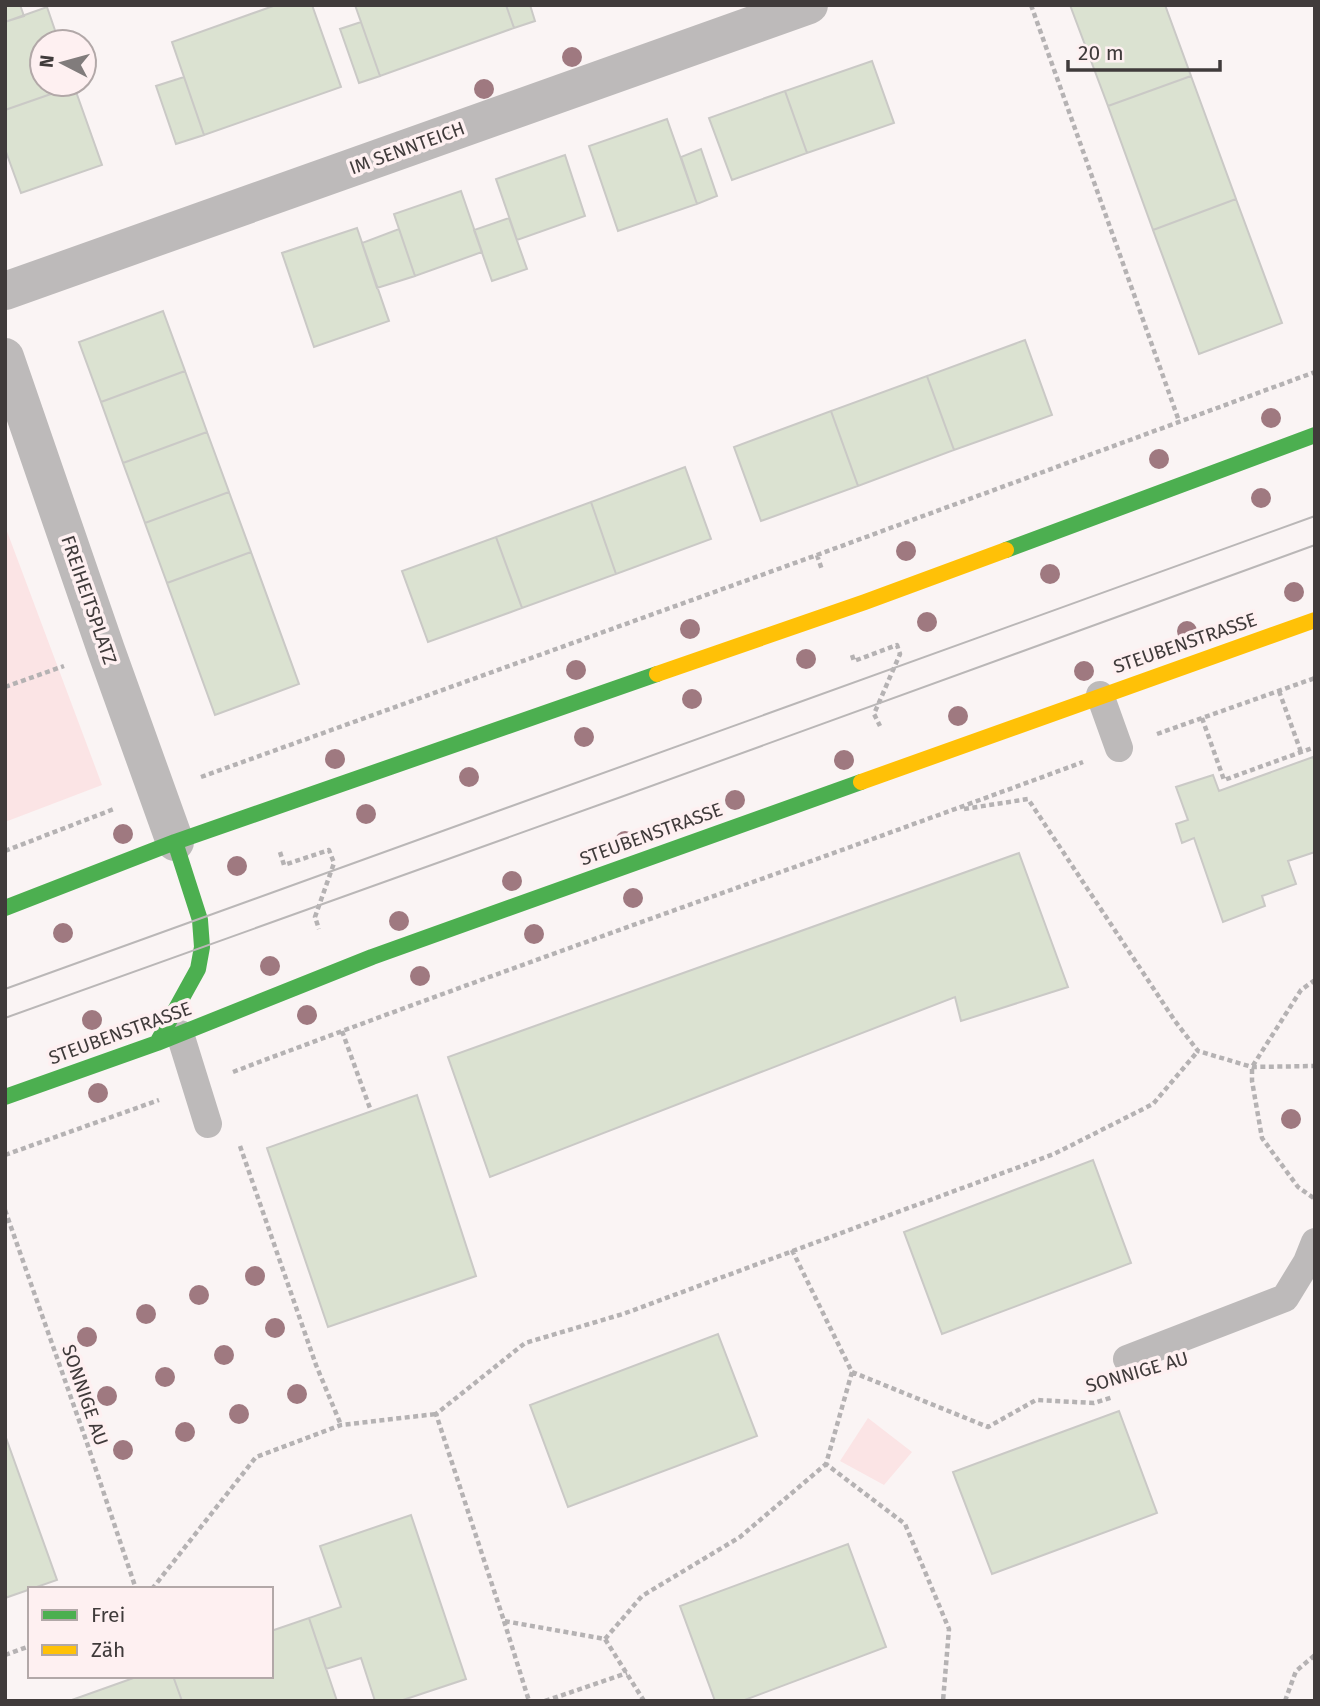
<svg xmlns="http://www.w3.org/2000/svg" width="1320" height="1706" font-family="'Fira Sans',sans-serif">
<rect width="100%" height="100%" fill="#faf4f4"/>
<path fill="#fbe4e5" d="M5,526L102,785L5,822Z
M868,1418L912,1452L884,1485L840,1461Z"/>
<path fill="#dbe2d1" stroke="#cac9c6" stroke-width="2" d="M5,5H20L24,16L5,22Z
M276,5H312L341,87L204,135L172,42Z
M355,5H506L514,28L380,76Z
M506,5H530L535,21L514,28Z
M1070,5H1165L1191,76L1108,106Z
M47,7L59,42H42V84H74V86L5,110V22Z
M361,22L380,76L359,83L340,29Z
M872,61L894,123L807,153L785,91Z
M1191,76L1236,199L1153,230L1108,106Z
M184,77L204,135L176,144L156,86Z
M74,86L102,165L21,193L5,149V110Z
M785,91L807,153L732,180L709,118Z
M667,119L697,204L618,231L589,146Z
M701,149L717,196L697,204L681,157Z
M565,155L585,216L517,240L496,179Z
M461,191L482,252L415,276L394,214Z
M1236,199L1282,323L1199,354L1153,230Z
M509,218L527,269L492,281L474,230Z
M357,228L389,321L314,347L282,253Z
M399,229L415,276L377,288L362,243Z
M163,311L185,371L101,402L79,342Z
M1025,340L1052,415L954,450L927,376Z
M185,371L207,432L123,463L101,402Z
M927,376L954,450L858,486L831,411Z
M831,411L858,486L761,521L734,447Z
M207,432L229,492L145,523L123,463Z
M685,467L711,539L616,574L591,502Z
M229,492L251,552L167,583L145,523Z
M591,502L616,574L522,608L496,537Z
M496,537L522,608L428,642L402,571Z
M251,552L299,684L215,715L167,583Z
M1313,757L1315,761V852L1288,861L1296,884L1262,896L1265,906L1223,922L1194,838L1182,843L1176,824L1188,820L1176,787L1213,775L1219,791Z
M1019,853L1068,987L961,1021L955,997L490,1177L448,1057Z
M417,1095L476,1276L328,1327L267,1148Z
M1093,1160L1131,1263L942,1334L904,1232Z
M718,1334L757,1436L568,1507L530,1405Z
M1119,1411L1157,1513L992,1574L953,1472Z
M5,1435L57,1580L5,1598Z
M411,1515L466,1679L400,1701H375L361,1658L326,1669L309,1618L341,1607L320,1546Z
M848,1544L886,1647L742,1701H715L680,1606Z
M309,1618L337,1701H182L173,1676H271V1631Z
M139,1676H173L182,1701H69Z"/>
<g fill="none" stroke-linecap="round" stroke-linejoin="round">
<path stroke="#b5b2b3" stroke-width="4.5" stroke-dasharray="5 3.5" stroke-linecap="butt" d="M1031,5L1179,421
M817,555L822,570
M852,655L854,661L897,645L900,654L874,714L880,726
M5,687L64,666
M1279,691L1301,752
M1202,718L1224,780L1315,747
M1157,734L1315,678
M201,777L817,555L1315,372
M964,809L1028,799L1175,1021L1198,1051L1252,1067L1315,1066
M5,851L114,809
M280,852L284,865L329,850L334,863L315,917L319,929
M1315,980L1301,990L1252,1067V1081L1262,1138L1298,1187L1315,1199
M342,1031L371,1111
M233,1072C515,965 800,867 1083,762
M240,1146L316,1365L341,1425
M5,1155L159,1100
M5,1210L87,1443L136,1589
M792,1250L852,1372L826,1464L905,1524L949,1629L943,1701
M852,1372L988,1427L1036,1400L1094,1403L1113,1397
M152,1589L256,1457L341,1425L436,1414
M504,1621L529,1701
M605,1639L642,1596L740,1537L826,1464
M5,1655L30,1646
M545,1701L627,1673
M644,1701L605,1639L504,1621L436,1414L525,1343L623,1314L1054,1154L1153,1104L1198,1051
M1285,1701L1296,1671L1315,1655"/>
<path stroke="#bdbaba" stroke-width="28" d="M1100,695L1119,748
M180,1034L208,1124
M1127,1359L1285,1298L1307,1262L1315,1242"/>
<path stroke="#bdbaba" stroke-width="38" d="M5,291L809,5
M5,357L106,650L175,842"/>
<path stroke="#4caf50" stroke-width="16" d="M1006,550L1315,435
M5,908L175,842L657,674
M157,1043L198,969L202,947L200,920L175,842
M5,1097L157,1043L372,957L861,782"/>
<path stroke="#ffc107" stroke-width="16" d="M657,674L865,602L1006,550
M861,782L1315,620"/>
<path stroke="#bab7b7" stroke-width="2" d="M5,989L1315,516
M5,1018L621,797L1315,545"/>
</g>
<g fill="#9f7980">
<circle cx="572" cy="57" r="10"/>
<circle cx="484" cy="89" r="10"/>
<circle cx="1271" cy="418" r="10"/>
<circle cx="1159" cy="459" r="10"/>
<circle cx="1261" cy="498" r="10"/>
<circle cx="906" cy="551" r="10"/>
<circle cx="1050" cy="574" r="10"/>
<circle cx="1294" cy="592" r="10"/>
<circle cx="927" cy="622" r="10"/>
<circle cx="690" cy="629" r="10"/>
<circle cx="1187" cy="631" r="10"/>
<circle cx="806" cy="659" r="10"/>
<circle cx="576" cy="670" r="10"/>
<circle cx="1084" cy="671" r="10"/>
<circle cx="692" cy="699" r="10"/>
<circle cx="958" cy="716" r="10"/>
<circle cx="584" cy="737" r="10"/>
<circle cx="335" cy="759" r="10"/>
<circle cx="844" cy="760" r="10"/>
<circle cx="469" cy="777" r="10"/>
<circle cx="735" cy="800" r="10"/>
<circle cx="366" cy="814" r="10"/>
<circle cx="123" cy="834" r="10"/>
<circle cx="625" cy="841" r="10"/>
<circle cx="237" cy="866" r="10"/>
<circle cx="512" cy="881" r="10"/>
<circle cx="633" cy="898" r="10"/>
<circle cx="399" cy="921" r="10"/>
<circle cx="63" cy="933" r="10"/>
<circle cx="534" cy="934" r="10"/>
<circle cx="270" cy="966" r="10"/>
<circle cx="420" cy="976" r="10"/>
<circle cx="307" cy="1015" r="10"/>
<circle cx="92" cy="1020" r="10"/>
<circle cx="98" cy="1093" r="10"/>
<circle cx="1291" cy="1119" r="10"/>
<circle cx="255" cy="1276" r="10"/>
<circle cx="199" cy="1295" r="10"/>
<circle cx="146" cy="1314" r="10"/>
<circle cx="275" cy="1328" r="10"/>
<circle cx="87" cy="1337" r="10"/>
<circle cx="224" cy="1355" r="10"/>
<circle cx="165" cy="1377" r="10"/>
<circle cx="297" cy="1394" r="10"/>
<circle cx="107" cy="1396" r="10"/>
<circle cx="239" cy="1414" r="10"/>
<circle cx="185" cy="1432" r="10"/>
<circle cx="123" cy="1450" r="10"/>
</g>
<g text-anchor="middle" dominant-baseline="central" stroke-width="7" stroke-linejoin="round" paint-order="stroke">
<g font-size="19" fill="#403b3b" stroke="#fef0f1">
<text transform="translate(407 148) rotate(-20)">IM SENNTEICH</text>
<text transform="translate(89 600) rotate(71)">FREIHEITSPLATZ</text>
<text transform="translate(1185 643) rotate(-19)">STEUBENSTRASSE</text>
<text transform="translate(651 834) rotate(-20)">STEUBENSTRASSE</text>
<text transform="translate(120 1033) rotate(-20)">STEUBENSTRASSE</text>
<text transform="translate(1137 1372) rotate(-16)">SONNIGE AU</text>
<text transform="translate(85 1395) rotate(71)">SONNIGE AU</text>
</g>
</g>
<rect width="1320" height="1706" fill="none" stroke="#403b3b" stroke-width="14"/>
<rect x="28" y="1587" width="245" height="91" fill="#fef0f1" stroke="#b2a8a8" stroke-width="2"/>
<rect x="42" y="1610" width="35" height="10" fill="#4caf50" stroke="#b2a8a8" stroke-width="2"/>
<text x="91" y="1622" font-size="21" fill="#403b3b">Frei</text>
<rect x="42" y="1645" width="35" height="10" fill="#ffc107" stroke="#b2a8a8" stroke-width="2"/>
<text x="91" y="1657" font-size="21" fill="#403b3b">Zäh</text>
<g transform="translate(63 63) rotate(276)"><circle r="33" fill="#fef0f1" stroke="#b2a8a8" stroke-width="2"/>
<path d="M0-5L12 26L0 18L-12 26Z" fill="#817c7c"/>
<text y="-10" font-size="19" font-weight="bold" text-anchor="middle" fill="#403b3b">N</text>
</g>
<path d="M1068 60v10h152v-10" fill="none" stroke="#403b3b" stroke-width="3.5"/>
<text x="1078" y="60" font-size="21" fill="#403b3b" stroke="#fef0f1" stroke-width="5" paint-order="stroke">20 m</text>
</svg>
